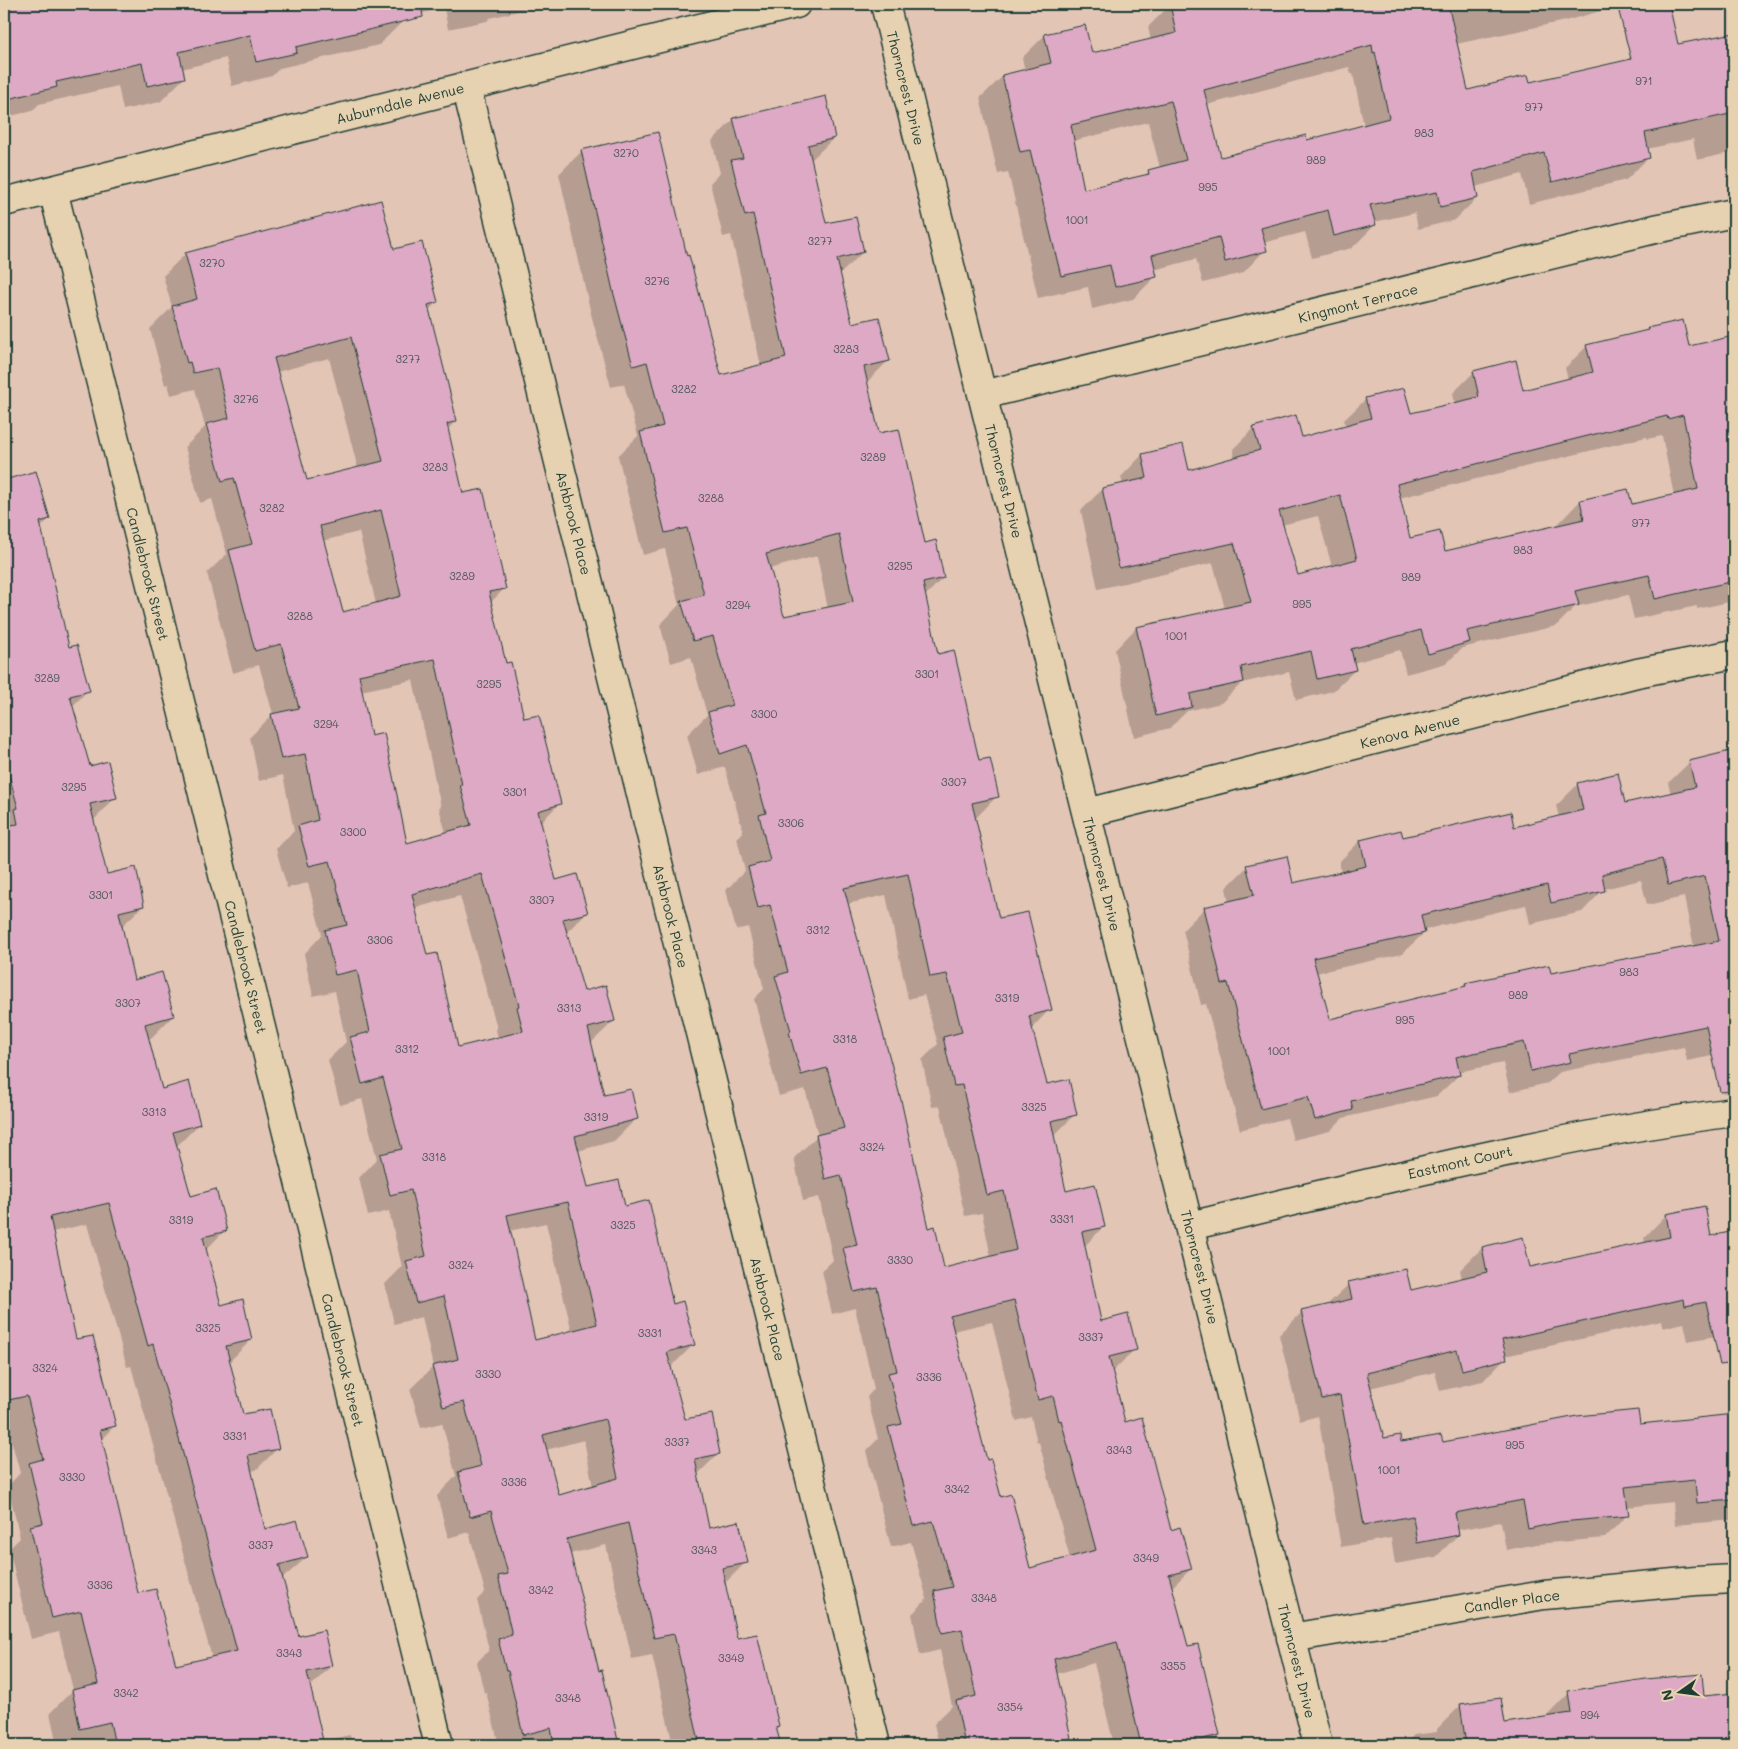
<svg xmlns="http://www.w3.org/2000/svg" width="1738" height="1749" font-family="Mali,sans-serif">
<rect width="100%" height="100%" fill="#e3c5b6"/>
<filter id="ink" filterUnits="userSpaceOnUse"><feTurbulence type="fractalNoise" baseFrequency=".02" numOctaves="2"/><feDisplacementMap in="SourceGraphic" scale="10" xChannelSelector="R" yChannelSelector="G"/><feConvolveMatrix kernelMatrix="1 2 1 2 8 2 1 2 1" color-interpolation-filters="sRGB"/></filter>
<g filter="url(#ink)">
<path fill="#0003" fill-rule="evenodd" d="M4,4H547L490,18L487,21L448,29L444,8L402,18L403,21L379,45L280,68L272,76L232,86L226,58L182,69L184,78L160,102L123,110L118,86L39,104L32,111L10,116L12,124L4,132Z
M1174,4H1211V7L1223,4H1618L1615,7L1565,21L1456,44L1467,91L1529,83L1624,62L1631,56L1734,34V152L1697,160L1693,139L1647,149L1649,157L1626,180L1529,204L1522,174L1475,187L1477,198L1455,220L1418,229L1415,213L1374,222L1375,225L1352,248L1312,258L1305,232L1263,243L1265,250L1243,273L1203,283L1196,259L1154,270L1155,277L1133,299L1092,309L1088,287L1038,298L1008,172L998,174L980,98L1003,76L1025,71L1022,58L1045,35L1091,55L1151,41L1148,27L1170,5ZM1349,67L1351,74H1353L1364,126L1306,141L1220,159L1207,105ZM1148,122L1160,168L1149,171L1144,176L1083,191L1073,141Z
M734,119L834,138L810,161L825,225L863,252L839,275L851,324L888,361L866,383L879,435L924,544L943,578L925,596L937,656L978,762L997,796L975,819L998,919L1050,1009L1031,1029L1046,1085L1075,1114L1053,1137L1065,1192L1103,1227L1084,1247L1100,1322L1135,1349L1112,1372L1124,1423L1170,1531L1191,1569L1171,1588L1187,1648L1197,1645L1221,1745H1114L1094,1663L1056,1674L1069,1738L1063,1745H939L934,1724L952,1706L940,1650L920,1655L912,1614L927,1599L911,1542L891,1547L866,1451L878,1439L867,1397L874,1389L855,1308L832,1314L822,1271L833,1260L819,1197L803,1201L794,1158L818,1135L805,1089L779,1096L768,1055L769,1053L754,999L764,989L748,927L736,930L726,890L745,871L737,838L743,832L725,767L698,775L687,735L707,715L691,657L671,663L660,625L679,605L665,549L643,555L618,456L638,436L624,384L611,387L591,314L559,174L581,152L657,134L686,257L720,376L761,366L731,235L723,237L710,183L720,173L712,141ZM817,556L828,609L783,618L769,569ZM886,895L908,999L924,995L938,1044L922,1060L932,1107L940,1106L965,1216L982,1213L991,1258L943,1269L928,1229L847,904ZM992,1322L1016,1421L1031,1417L1037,1442H1039L1070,1559L1030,1570L987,1462L953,1331Z
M393,251L437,302L428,311L456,421L447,430L463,495L505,588L490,603L505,665L523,719L559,804L540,823L555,882L587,912L566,933L583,992L614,1021L591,1043L603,1097L636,1119L614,1141L578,1151L587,1188L624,1207L693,1345L670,1368L684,1421L718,1454L697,1475L708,1530L746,1562L724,1584L736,1640L777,1726L775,1728L780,1745H673L652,1655L632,1659L606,1545L570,1554L598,1672H601L617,1745H499L486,1692L484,1693L477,1662L489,1650L477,1600L485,1592L469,1532L448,1538L437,1496L456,1476L442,1423L421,1428L410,1389L433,1367L422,1317L394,1324L385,1284L402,1267L389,1211L368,1216L359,1178L377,1159L362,1099L340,1105L328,1060L346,1042L335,991L313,996L304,954L322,935L308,883L287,888L276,849L294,831L283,775L259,781L250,737L273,714L259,665L233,673L207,573L227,554L212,499L200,503L185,447L205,427L195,389L171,395L168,384L165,385L150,329L172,307L163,276L185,254ZM329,358L358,469L306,482L277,372ZM359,532L376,604L342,613L322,541ZM413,680L441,807L439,808L446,833L406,844L370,737L361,691ZM460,896L497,1028L496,1030L498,1038L457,1048L426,956L415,908ZM546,1223L572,1332L534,1342L509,1231ZM584,1440L593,1487L558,1497L546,1450Z
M1648,329L1688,348L1734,338V601L1697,609V606L1634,619L1628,595L1575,607L1556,626L1462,648L1447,663L1406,674L1400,650L1353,663L1355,670L1333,691L1296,700L1289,672L1242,683L1221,703L1187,711L1170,728L1134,737L1115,650L1136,628L1225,609L1213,563L1098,589L1081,511L1102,489L1123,485L1121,477L1142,455L1188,471L1235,458L1233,449L1254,428L1302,438L1346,426L1344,420L1366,399L1410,415L1455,404L1453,393L1474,372L1522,391L1568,380L1565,368L1587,346L1646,332ZM1662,436L1674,496L1631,506L1627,491L1580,501L1559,523V526L1444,552L1409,540L1399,498L1646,437L1647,439ZM1318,516L1332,567L1297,577L1282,525Z
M4,390L9,414L4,420Z
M36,472L49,519L40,528L68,649L88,690L72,707L89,767L115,798L93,821L106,875L143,906L121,927L133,981L173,1016L151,1038L148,1039L161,1090L199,1124L177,1146L190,1198L225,1230L205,1251L220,1306L251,1340L229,1362L242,1416L278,1448L256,1470L251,1471L264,1530L307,1557L282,1579L298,1638L331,1666L309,1688L322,1741L350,1735L352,1745H89V1743L79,1745H57L50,1713L73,1690L59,1632L31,1639L21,1599L9,1549L20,1538L8,1486L20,1473L5,1417H4V904L10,902L4,877V481ZM87,1224L127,1367L131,1366L212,1658L175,1667L137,1594L101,1440L114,1426L75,1341L52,1232Z
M1734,752V1041L1722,1054L1687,1061L1684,1047L1560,1072L1548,1083L1510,1092L1503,1063L1458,1072L1459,1075L1437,1096L1343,1118L1330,1131L1293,1140L1287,1118L1240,1130L1206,1004L1201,1005L1183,930L1205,908L1229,903L1226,888L1247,867L1292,884L1341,873L1339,862L1360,841L1402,839L1514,828L1559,817L1556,806L1578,784L1624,805L1671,794L1668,783L1690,762ZM1641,880L1647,905L1684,897L1694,947L1550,974L1466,984L1461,989L1329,1021L1316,973L1402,954L1424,933L1423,930L1526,905L1530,924L1582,912L1604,889Z
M1666,1215L1711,1237L1734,1232V1321L1721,1335L1688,1341L1684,1323L1663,1328L1662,1321L1505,1356V1358L1483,1381L1440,1391L1435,1372L1370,1388L1383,1439L1400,1444H1442L1734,1416V1520L1675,1525L1673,1502L1626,1507L1627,1515L1605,1538L1537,1544L1506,1550L1501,1522L1457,1530L1458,1535L1436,1557L1395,1564L1391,1538L1341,1547L1318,1416L1300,1421L1279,1335L1302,1312L1326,1306L1349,1284L1411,1291L1462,1279L1460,1270L1482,1248L1529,1268L1645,1243L1644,1238Z
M1569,1693L1703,1697L1734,1695V1745H1404L1414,1735L1437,1732V1729L1461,1705L1504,1724L1545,1718Z"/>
<path fill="#dda9c4" stroke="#1f3d34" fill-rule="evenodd" d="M4,4H421L423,17L296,47L297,53L256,62L250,35L179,52L185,78L147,86L142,63L56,82L57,87L4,100Z
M1170,4H1448L1468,90L1528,75L1530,82L1631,59L1617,4H1669L1678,44L1734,33V113L1645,133L1650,158L1552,182L1544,153L1473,172L1478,198L1440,207L1437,192L1370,205L1376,225L1334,236L1328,210L1261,228L1267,251L1225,262L1219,237L1152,255L1157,277L1115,287L1110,265L1061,276L1030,150L1020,152L1002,75L1051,63L1044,34L1085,25L1092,53L1176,33ZM1372,45L1373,53L1375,52L1389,118L1307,140L1306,135L1221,157L1204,90ZM1171,101L1186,160L1148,170L1149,174L1084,189L1071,125Z
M826,96L835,138L808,145L826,223L856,217L864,252L837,259L852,323L879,317L890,361L864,367L879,433L899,429L925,543L936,540L944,578L923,583L938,654L954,650L979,760L990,758L999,797L972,803L999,918L1028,912L1052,1010L1029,1016L1047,1084L1069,1079L1077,1115L1051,1121L1066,1191L1095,1184L1105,1227L1082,1232L1101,1321L1128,1314L1137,1350L1109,1357L1125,1422L1142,1417L1171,1530L1180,1527L1192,1569L1169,1575L1188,1646L1198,1644L1220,1735L1177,1745H1141L1117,1642L1054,1659L1071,1738L1063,1740L1064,1745H996L995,1739L965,1745L956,1701L976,1696L962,1629L942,1633L934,1591L952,1587L933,1521L913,1526L888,1427L902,1424L888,1373L897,1371L877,1287L854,1292L843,1248L857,1245L841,1175L825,1179L816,1135L844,1128L827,1068L801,1075L789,1032L791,1031L775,976L788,972L770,905L758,908L748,867L770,861L759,815L766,813L747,745L720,754L708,712L732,705L713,636L693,641L681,601L704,595L687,528L665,533L640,432L663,426L647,362L633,366L613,291L581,150L658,132L687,256L689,255L721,375L786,358L753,214L745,216L731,160L743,158L733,118ZM839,534L853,602L784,616L766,554ZM908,874L930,977L947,974L962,1032L943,1037L954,1086L962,1085L987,1195L1004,1191L1016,1250L944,1268L935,1226L929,1228L901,1100L844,888ZM1014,1300L1038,1400L1053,1396L1059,1421L1061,1420L1096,1550L1030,1568L1011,1494L1001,1497L991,1459L987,1460L950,1316Z
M381,200L394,249L422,242L438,302L428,305L457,421L447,424L463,493L483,489L506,589L489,592L506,663L511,662L524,718L539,715L561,804L538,811L556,880L577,874L588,913L563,919L584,991L606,985L615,1021L588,1028L604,1095L631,1089L638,1119L575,1136L588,1187L619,1180L625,1206L649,1200L673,1304L683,1301L695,1345L667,1352L685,1419L712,1414L720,1454L695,1459L709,1528L739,1521L748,1563L722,1568L737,1638L757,1634L779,1726L776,1727L781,1745H700L674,1634L654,1638L628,1523L567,1539L599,1671L602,1670L619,1745H554L551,1728L523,1735L508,1671H506L498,1639L512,1635L498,1576L508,1574L491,1511L470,1517L458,1472L481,1466L464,1402L443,1407L432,1366L458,1359L444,1296L416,1303L406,1261L426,1256L411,1190L390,1195L380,1154L402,1149L383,1078L362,1084L350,1037L370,1032L357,970L335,975L325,930L347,925L330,861L309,866L298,826L318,820L305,754L281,759L271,714L299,708L281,644L255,651L229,550L252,544L234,478L222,481L206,424L229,418L217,368L193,373L190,362L187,363L172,306L197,299L185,253ZM351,337L383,461L307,480L274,358ZM381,510L401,596L343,612L320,526ZM435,659L462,785H460L471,825L407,843L384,733L371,736L359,675ZM482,874L519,1006L517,1007L523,1031L458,1047L437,953L427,955L412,894ZM568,1202L597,1324L535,1340L507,1215ZM605,1419L618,1478L559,1495L543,1435Z
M1683,320L1689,346L1734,336V581L1655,599L1649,575L1575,591L1579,605L1467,631L1470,642L1428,654L1421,630L1351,649L1356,670L1317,679L1311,651L1241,667L1244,682L1190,694L1192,707L1156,716L1136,627L1251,602L1234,543L1119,568L1102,488L1147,478L1142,454L1183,444L1189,470L1260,450L1253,427L1296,415L1302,437L1371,418L1365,398L1404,388L1411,413L1479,397L1473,371L1516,360L1523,390L1593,372L1586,345L1648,330L1647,328ZM1683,415L1698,489L1632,504L1628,489L1580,500L1584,519L1445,551L1440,531L1410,538L1397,484L1667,416L1668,419ZM1340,495L1357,559L1298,575L1279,511Z
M36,471L50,519L40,522L69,647L77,645L90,691L70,696L90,766L108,761L117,798L90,804L107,874L136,867L144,906L119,912L134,980L162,972L174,1016L145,1024L162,1089L189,1081L200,1124L173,1132L191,1196L216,1189L227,1231L203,1237L221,1305L243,1299L252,1340L226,1346L243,1414L270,1409L279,1449L248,1455L265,1529L297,1520L308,1557L279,1565L299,1636L324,1630L332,1666L307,1672L324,1745H115L110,1722L80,1729L72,1690L98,1684L81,1611L52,1618L30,1526L43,1523L29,1463L43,1459L27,1396L4,1401V826L18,824L15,809L18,808L4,757V480ZM109,1203L148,1346L153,1344L237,1651L176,1665L156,1589L138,1593L100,1430L116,1426L93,1336L76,1339L50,1217Z
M1730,751L1734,770V1091L1720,1092L1706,1026L1569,1054L1571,1062L1531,1071L1524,1042L1456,1057L1460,1075L1351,1101L1353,1110L1315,1120L1308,1097L1261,1109L1228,983L1222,984L1204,907L1254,895L1246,865L1287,856L1293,883L1366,866L1360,840L1401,830L1403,837L1511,812L1514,827L1583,810L1577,783L1618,773L1625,803L1695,787L1689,761ZM1662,859L1668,885L1705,876L1719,941L1551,973L1549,965L1465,983L1466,986L1330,1019L1313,958L1425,933L1421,915L1547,885L1551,903L1605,891L1602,874Z
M1705,1206L1711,1236L1734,1231V1363L1720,1365L1706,1302L1685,1306L1684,1299L1502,1340L1507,1359L1462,1370L1457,1350L1367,1373L1384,1438L1400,1435L1401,1442L1441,1435L1443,1442L1577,1416L1638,1410L1640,1424L1734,1414V1500L1697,1503L1695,1480L1625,1487L1629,1516L1560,1522L1528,1529L1523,1500L1455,1513L1459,1535L1417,1543L1413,1516L1364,1525L1340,1395L1322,1399L1301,1311L1352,1299L1348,1282L1406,1269L1411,1290L1487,1272L1482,1247L1523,1237L1530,1267L1670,1237L1666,1214Z
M1702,1674L1704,1696L1734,1693V1745H1466L1460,1704L1501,1698L1505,1723L1571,1713L1568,1691L1646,1679Z"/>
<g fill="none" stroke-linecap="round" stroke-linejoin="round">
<defs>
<path id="street" d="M885,4L1318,1745
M466,86L876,1745
M53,190L439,1745
M4,202L796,4
M983,395L1655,229L1734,213
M1087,813L1637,673L1734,654
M1190,1226C1370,1183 1550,1136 1734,1112
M1291,1638L1544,1595L1696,1581L1734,1579"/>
</defs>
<use href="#street" stroke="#1f3d34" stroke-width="31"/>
<use href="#street" stroke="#e6d1b0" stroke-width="28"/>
</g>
</g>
<g text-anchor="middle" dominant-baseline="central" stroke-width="5" stroke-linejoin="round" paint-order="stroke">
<g font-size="11" fill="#4e5858">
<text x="1644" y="80">971</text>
<text x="1534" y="106">977</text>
<text x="1424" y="132">983</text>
<text x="626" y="152">3270</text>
<text x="1316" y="159">989</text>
<text x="1208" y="186">995</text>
<text x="1077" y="219">1001</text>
<text x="820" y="240">3277</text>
<text x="212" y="262">3270</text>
<text x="657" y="280">3276</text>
<text x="846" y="348">3283</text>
<text x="408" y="358">3277</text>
<text x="684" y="388">3282</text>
<text x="246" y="398">3276</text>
<text x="873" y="456">3289</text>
<text x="435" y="466">3283</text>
<text x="711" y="497">3288</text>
<text x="272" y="507">3282</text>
<text x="1641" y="522">977</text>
<text x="1523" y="549">983</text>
<text x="900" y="565">3295</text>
<text x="462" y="575">3289</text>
<text x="1411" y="576">989</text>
<text x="1302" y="603">995</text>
<text x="738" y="604">3294</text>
<text x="300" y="615">3288</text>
<text x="1176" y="635">1001</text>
<text x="927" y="673">3301</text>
<text x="47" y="677">3289</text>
<text x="489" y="683">3295</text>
<text x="764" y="713">3300</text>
<text x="326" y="723">3294</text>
<text x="954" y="781">3307</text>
<text x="74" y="786">3295</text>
<text x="515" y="791">3301</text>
<text x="791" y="822">3306</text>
<text x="353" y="831">3300</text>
<text x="101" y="894">3301</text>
<text x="542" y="899">3307</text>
<text x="818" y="929">3312</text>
<text x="380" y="939">3306</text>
<text x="1629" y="971">983</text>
<text x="1518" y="994">989</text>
<text x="1007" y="997">3319</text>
<text x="128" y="1002">3307</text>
<text x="569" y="1007">3313</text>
<text x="1405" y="1019">995</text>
<text x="845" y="1038">3318</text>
<text x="407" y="1048">3312</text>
<text x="1279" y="1050">1001</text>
<text x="1034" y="1106">3325</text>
<text x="154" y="1111">3313</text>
<text x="596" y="1116">3319</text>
<text x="872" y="1146">3324</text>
<text x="434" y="1156">3318</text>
<text x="1062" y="1218">3331</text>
<text x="181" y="1219">3319</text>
<text x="623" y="1224">3325</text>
<text x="900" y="1259">3330</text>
<text x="461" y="1264">3324</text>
<text x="208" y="1327">3325</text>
<text x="650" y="1332">3331</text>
<text x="1091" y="1336">3337</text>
<text x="45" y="1367">3324</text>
<text x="488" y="1373">3330</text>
<text x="929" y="1376">3336</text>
<text x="235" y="1435">3331</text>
<text x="677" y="1441">3337</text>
<text x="1515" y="1444">995</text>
<text x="1119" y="1449">3343</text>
<text x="1389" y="1469">1001</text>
<text x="72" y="1476">3330</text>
<text x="514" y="1481">3336</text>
<text x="957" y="1488">3342</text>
<text x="261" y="1544">3337</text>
<text x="704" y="1549">3343</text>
<text x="1146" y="1557">3349</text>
<text x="100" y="1584">3336</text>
<text x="541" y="1589">3342</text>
<text x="984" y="1597">3348</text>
<text x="289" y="1652">3343</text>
<text x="731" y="1657">3349</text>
<text x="1173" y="1665">3355</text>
<text x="126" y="1692">3342</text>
<text x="568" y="1697">3348</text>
<text x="1010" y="1706">3354</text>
<text x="1590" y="1714">994</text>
</g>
<g font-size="14" fill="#1f3d34" stroke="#e6d1b0">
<text transform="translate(906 88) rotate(76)">Thorncrest Drive</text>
<text transform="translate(400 103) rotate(-14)">Auburndale Avenue</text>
<text transform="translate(1358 303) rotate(-14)">Kingmont Terrace</text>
<text transform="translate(1004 481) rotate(76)">Thorncrest Drive</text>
<text transform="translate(574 523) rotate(76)">Ashbrook Place</text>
<text transform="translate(148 574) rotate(76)">Candlebrook Street</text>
<text transform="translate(1410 731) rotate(-14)">Kenova Avenue</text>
<text transform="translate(1102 874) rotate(76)">Thorncrest Drive</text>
<text transform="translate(671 916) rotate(76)">Ashbrook Place</text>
<text transform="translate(246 967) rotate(76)">Candlebrook Street</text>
<text transform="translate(1460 1162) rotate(-13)">Eastmont Court</text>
<text transform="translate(1200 1267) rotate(76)">Thorncrest Drive</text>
<text transform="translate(768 1309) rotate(76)">Ashbrook Place</text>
<text transform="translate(343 1360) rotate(76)">Candlebrook Street</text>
<text transform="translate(1512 1601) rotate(-8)">Candler Place</text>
<text transform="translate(1297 1661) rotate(76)">Thorncrest Drive</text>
</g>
</g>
<rect width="1738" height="1749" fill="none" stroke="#e6d1b0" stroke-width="20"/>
<rect x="10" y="10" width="1718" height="1729" fill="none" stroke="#1f3d34" stroke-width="2" filter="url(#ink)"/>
<g transform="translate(1680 1692) rotate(256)" stroke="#e6d1b0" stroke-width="4" paint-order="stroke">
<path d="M0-4L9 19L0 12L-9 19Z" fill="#1f3d34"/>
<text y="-8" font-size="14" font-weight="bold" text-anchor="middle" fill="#1f3d34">N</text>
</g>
</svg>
